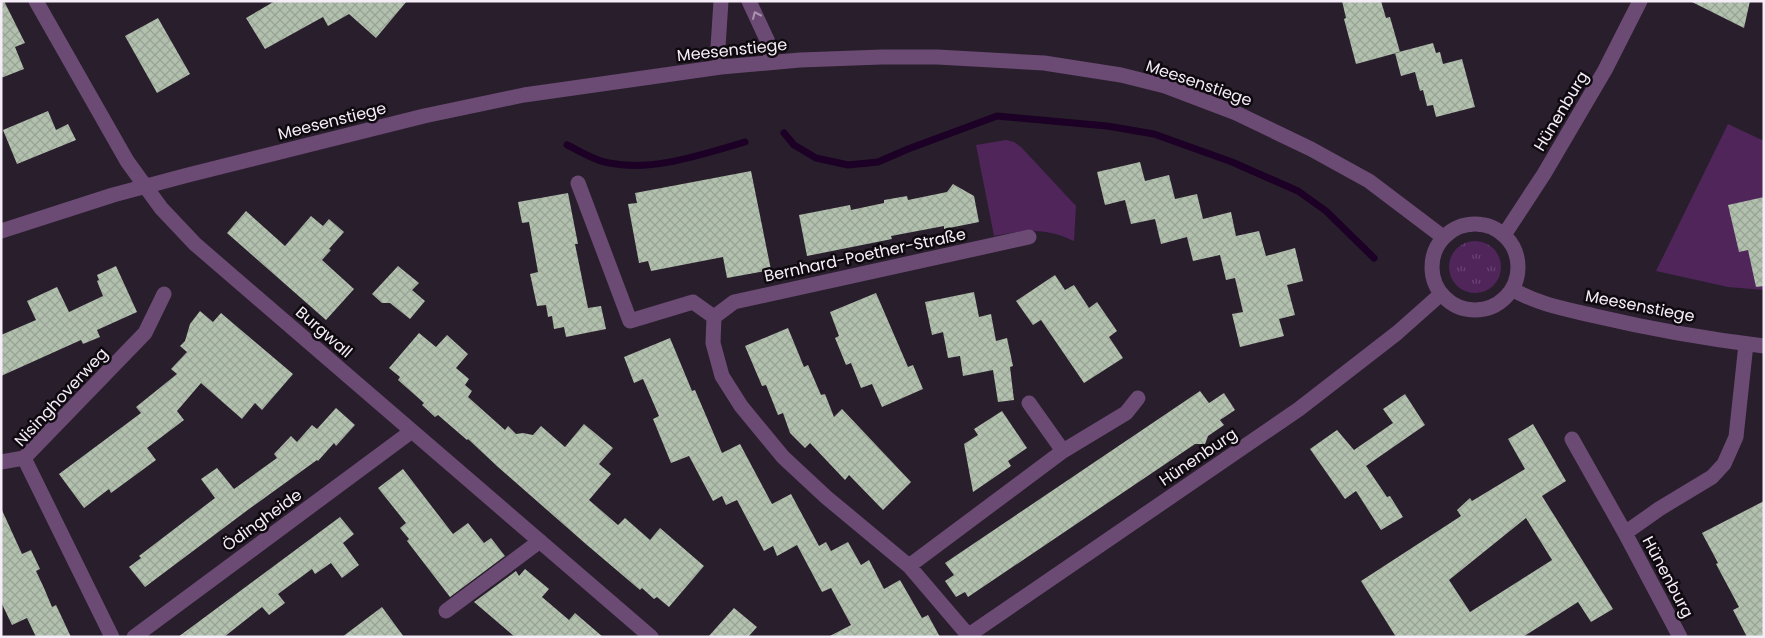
<svg xmlns="http://www.w3.org/2000/svg" width="1765" height="638" font-family="Poppins,sans-serif">
<defs>
<pattern id="grass-tufts" width="24" height="20" patternUnits="userSpaceOnUse" patternTransform="scale(1.25)"><rect width="24" height="20" fill="#4f255a"/><path d="M3 7l-1-3M5 7V3M7 7l1-3M15 17l-1-3M17 17v-4M19 17l1-3" fill="none" stroke="#694572"/></pattern>
<pattern id="building-cross-hatch" width="8" height="8" patternUnits="userSpaceOnUse" patternTransform="scale(1.25)"><rect width="8" height="8" fill="#b2c0ae"/><path d="M0 0l8 8M0 8l8-8" fill="none" stroke="#98a295"/></pattern>
</defs>
<rect width="100%" height="100%" fill="#291e2c"/>
<path fill="url(#grass-tufts)" d="M1449 267a26 26 0 1 1 52 0a26 26 0 1 1-52 0Z"/>
<path fill="#4f255a" d="M1728,124L1764,141V290L1728,287L1656,271Z
M1006,140L1014,142L1021,147L1076,206L1074,241C1044,227 1025,230 994,236L976,145Z"/>
<g fill="none" stroke-linecap="round" stroke-linejoin="round">
<path stroke="#1c0025" stroke-width="7" d="M784,133L794,145L816,158L848,165L878,162L908,149L997,116L1107,126L1154,134L1232,162L1298,191L1326,211L1374,258
M567,145C580,151 595,161 609,163C653,172 703,154 745,142"/>
</g>
<path fill="url(#building-cross-hatch)" fill-rule="evenodd" d="M1,1H4L25,43L15,47L24,69L1,78Z
M275,1H407L376,38L349,14L328,26L323,17L265,49L246,18Z
M1342,1H1381L1386,18L1390,17L1400,52L1356,64L1344,19L1346,18Z
M1690,1H1750L1744,28Z
M158,18L190,74L157,93L125,36Z
M1433,43L1436,53L1440,52L1443,64L1462,59L1475,107L1436,117L1433,105L1427,106L1423,90L1420,91L1415,72L1401,76L1395,53Z
M48,111L56,130L68,124L76,140L17,164L3,130Z
M1140,162L1145,181L1169,175L1175,199L1197,194L1203,219L1231,212L1236,236L1259,231L1266,256L1295,248L1303,281L1287,285L1295,315L1279,319L1284,336L1240,347L1232,314L1243,312L1235,278L1226,280L1220,255L1193,261L1187,237L1161,244L1155,219L1131,224L1125,200L1105,205L1097,172Z
M751,171L771,270L727,278L723,257L651,271L648,261L639,263L628,204L637,203L635,193Z
M953,184L974,196L979,222L944,229V226L891,236L892,239L807,256L799,215L850,205L851,210L884,203V200L907,196L908,200L947,192Z
M568,193L578,244H575L588,308L601,306L606,329L566,337L564,327L554,329L552,316L548,317L546,305L537,306L530,274L538,272L529,222L522,223L518,202Z
M1764,197V286L1756,287L1748,250L1739,252L1728,205Z
M246,211L285,246L311,216L323,226L329,219L344,232L329,249L331,250L322,260L354,289L326,320L227,233Z
M116,266L137,312L97,330L100,337L83,344L81,340L1,376V335L36,320L27,301L57,287L69,312L103,296L97,281L99,280L97,275Z
M398,266L419,283L412,290L425,301L410,319L390,303H382L372,294Z
M1055,275L1065,290L1074,285L1089,308L1097,302L1117,331L1109,337L1123,358L1084,383L1041,320L1033,325L1016,301Z
M974,292L979,317L991,314L996,341L1007,338L1013,366L1010,367L1014,400L998,402L993,370L963,376L960,356L948,358L943,332L932,335L925,302Z
M876,293L908,367L913,365L923,389L882,407L872,384L861,388L851,363L846,365L835,338L839,336L830,312Z
M200,311L213,322L221,313L293,374L262,410L255,403L242,419L201,383L177,411L184,420L147,448L156,460L111,493L109,489L84,508L59,474L141,413L136,407L177,374L171,369L187,352L180,346L185,341L190,324Z
M788,328L804,367L808,365L821,395L825,394L834,417L842,409L911,482L883,510L849,475L845,480L810,443L805,448L790,433L783,413L778,415L766,385L762,386L745,346Z
M419,333L436,347L447,335L468,354L456,368L469,379L465,385L472,391L468,397L505,430L508,426L516,434L523,433L533,435L541,426L565,447L584,424L613,448L599,464L611,474L589,500L618,525L625,518L650,540L660,528L704,566L669,607L657,597L654,599L642,588L640,590L587,545L498,467L468,439L467,440L438,415L435,417L422,405L424,403L398,380L400,377L389,368Z
M670,338L692,391L695,390L722,453L740,444L772,504L791,494L819,546L826,542L831,551L848,542L861,565L869,560L884,589L900,580L922,618L928,615L940,637H828L851,625L831,588L822,592L797,545L777,556L773,546L764,551L737,500L726,505L722,496L713,501L689,456L671,463L653,419L659,416L643,379L634,383L624,357Z
M1200,391L1209,403L1224,393L1235,410L1220,420L1224,425L1208,436L1205,444H1195L968,597L965,592L956,597L945,581L954,575L945,563Z
M1405,394L1425,425L1366,466L1387,497L1390,496L1403,517L1381,530L1356,491L1345,499L1310,449L1337,430L1354,450L1393,423L1383,409Z
M336,408L355,425L336,446L334,443L318,461L317,460L249,509L145,587L129,567L141,558L139,556L215,498L201,479L217,468L234,489L277,458L274,454L291,436L297,442L312,425L317,429Z
M1002,411L1027,448L1008,461L1011,466L973,492L964,444L978,435L974,429Z
M1533,424L1566,481L1542,496L1613,609L1591,622L1578,602L1523,637H1396L1361,581L1461,516L1457,510L1470,498L1472,501L1525,469L1508,439ZM1526,518L1552,560L1470,612L1449,580Z
M403,469L453,534L468,523L484,543L491,538L505,556L450,597L407,541L409,539L400,528L406,523L378,488Z
M1764,501V637H1747L1733,610L1739,607L1716,564L1718,563L1702,533Z
M1,508L22,554L31,550L40,569L36,571L44,588L52,607L56,605L71,637H36L27,618L12,625L1,602Z
M340,517L354,534L343,543L359,565L342,578L331,563L315,574L312,569L278,594L285,603L269,615L262,607L224,637H178Z
M525,569L549,589L542,597L569,620L575,613L603,637H515L474,602L516,571L519,576Z
M382,607L404,637H342Z
M734,608L757,627L748,637H708Z"/>
<g fill="none" stroke-linecap="round" stroke-linejoin="round">
<path stroke="#6b4a74" stroke-width="15" d="M36,1L127,161L161,208L195,244L651,637
M749,1L768,42L772,62
M721,67L718,47L721,1
M578,183L630,321L693,302L714,317L734,302L1029,237
M1432 267a43 43 0 1 1 86 0a43 43 0 1 1-86 0Z
M1,231L113,195L188,175L424,116L524,95L721,67L800,60L882,57H937L1044,63L1121,75L1165,86L1236,113L1311,149L1369,181L1443,237
M1504,235L1544,174L1605,70L1640,1
M1512,289C1537,304 1566,309 1595,316C1650,329 1707,339 1764,346
M714,317L713,343L722,376L741,406L783,457L826,497L909,566L968,635
M1029,403L1063,451
M1572,439L1625,533L1680,637
M24,458L145,333L164,294
M24,458L112,637
M1,462L24,458
M1625,533L1659,509L1712,477L1724,464L1736,437L1746,344
M909,566L1063,451L1126,413L1138,398
M446,611L540,541
M134,637L412,431
M966,637L1299,409L1397,333L1441,294"/>
</g>
<defs><path id="oneway-chevron" d="M-2-3.5L2.5 0L-2 3.5" fill="none" stroke-width="1.6" stroke-linecap="round" stroke-linejoin="round" transform="scale(1.25)"/></defs>
<use stroke="#a993af" href="#oneway-chevron" transform="translate(756 15) rotate(-114)"/>
<g text-anchor="middle" dominant-baseline="central" stroke-width="5" stroke-linejoin="round" paint-order="stroke">
<g font-size="16" fill="#f5edf7" stroke="#0f0a10">
<text transform="translate(732 50) rotate(-6)">Meesenstiege</text>
<text transform="translate(1199 83) rotate(19)">Meesenstiege</text>
<text transform="translate(1561 111) rotate(-59)">Hünenburg</text>
<text transform="translate(332 121) rotate(-14)">Meesenstiege</text>
<text transform="translate(865 255) rotate(-12)">Bernhard-Poether-Straße</text>
<text transform="translate(1640 306) rotate(11)">Meesenstiege</text>
<text transform="translate(324 332) rotate(41)">Burgwall</text>
<text transform="translate(61 397) rotate(-47)">Nisinghoverweg</text>
<text transform="translate(1198 457) rotate(-34)">Hünenburg</text>
<text transform="translate(262 520) rotate(-36)">Ödingheide</text>
<text transform="translate(1668 577) rotate(62)">Hünenburg</text>
</g>
</g>
<rect width="1765" height="638" fill="none" stroke="#f5edf7" stroke-width="5"/>
</svg>
